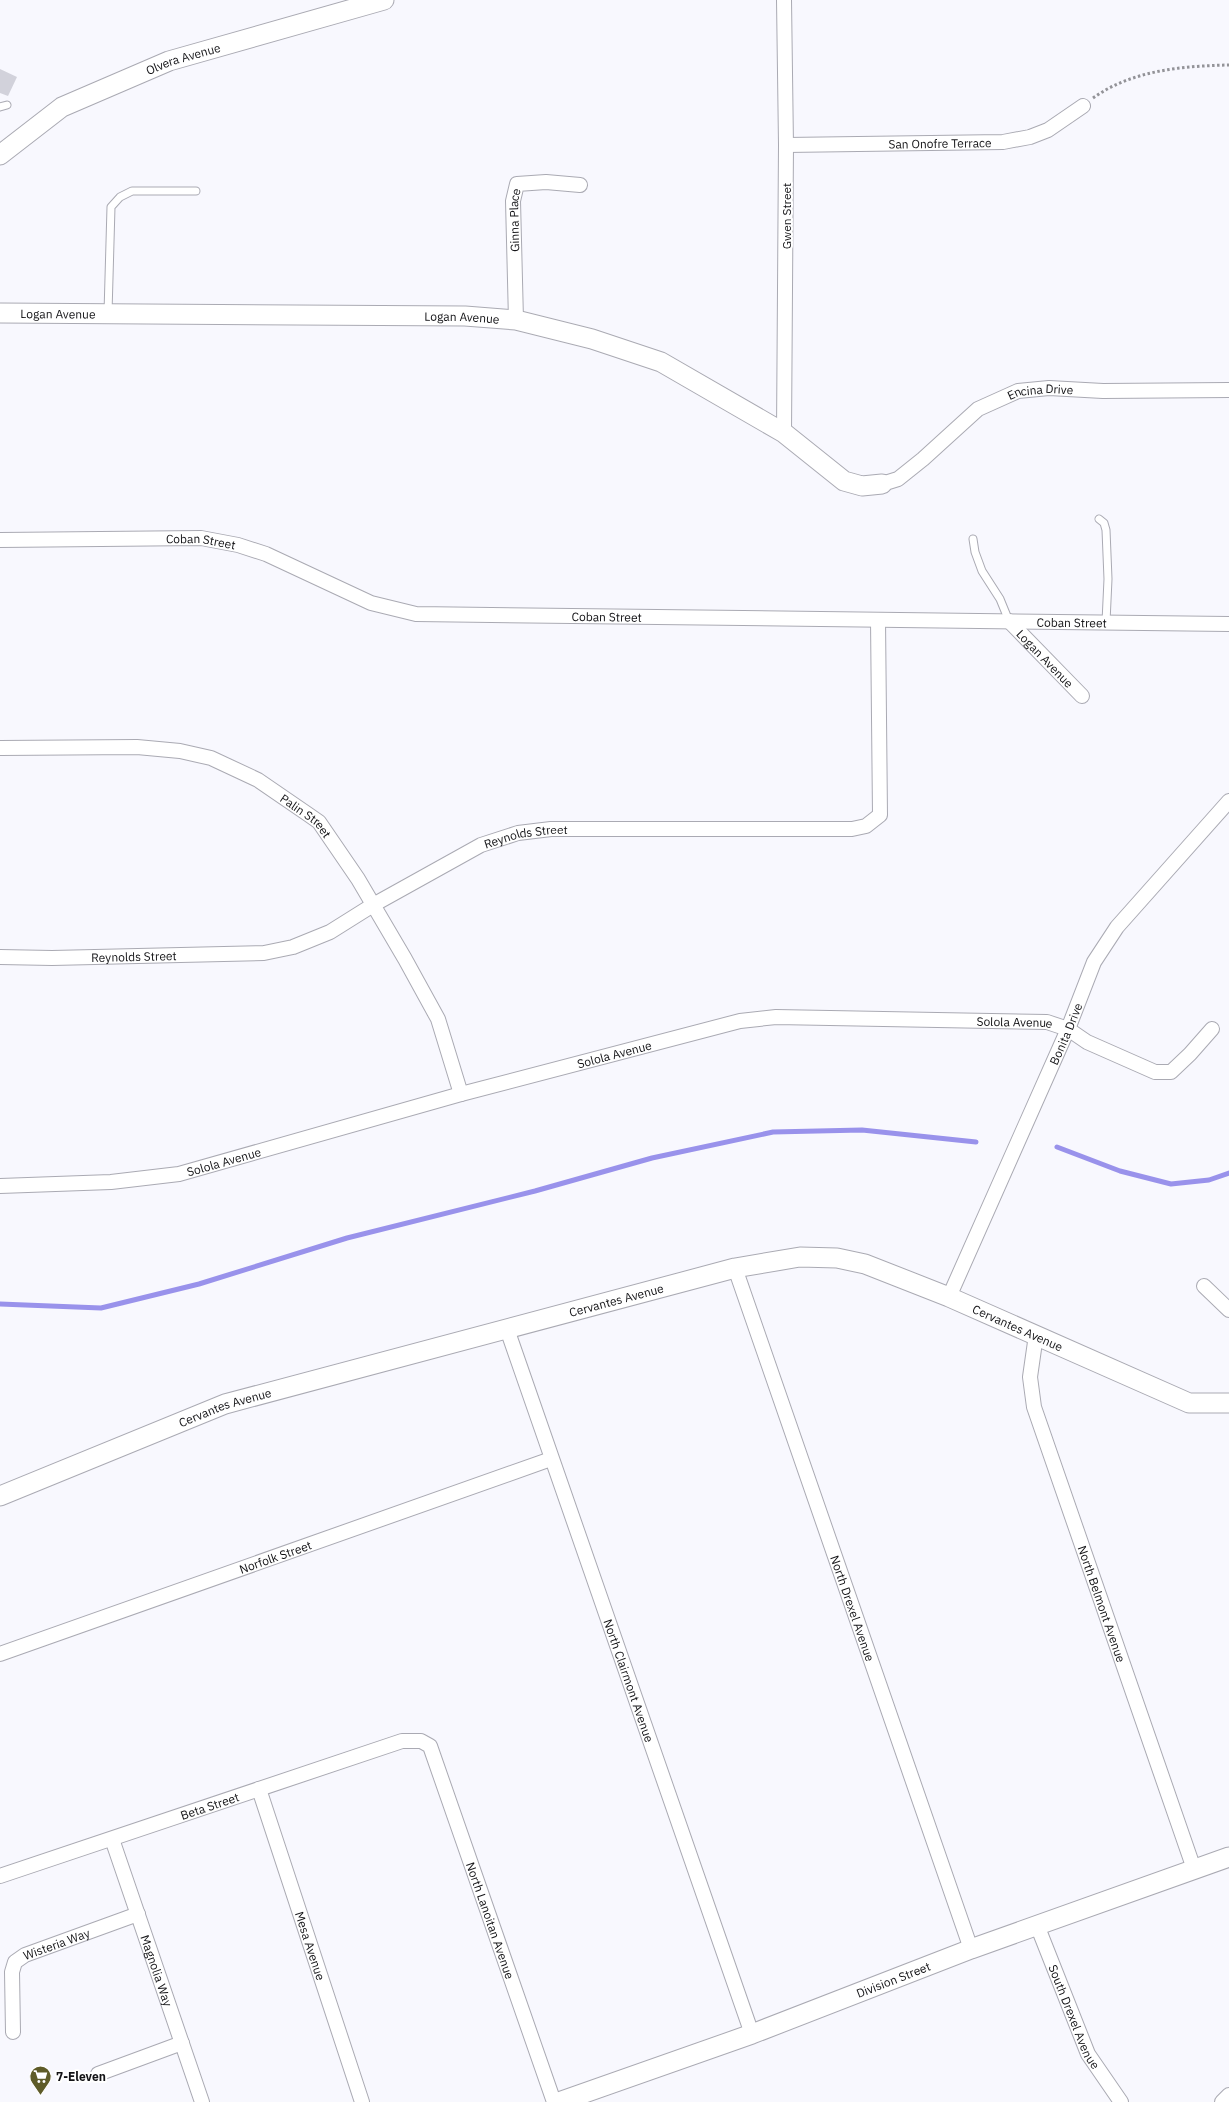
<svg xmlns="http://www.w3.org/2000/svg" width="1229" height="2102" font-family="'IBM Plex Sans',sans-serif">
<rect width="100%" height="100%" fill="#f8f8fe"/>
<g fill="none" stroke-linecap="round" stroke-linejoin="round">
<path stroke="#9992eb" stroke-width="5" d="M1057,1147L1120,1171L1171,1184L1209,1180L1229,1173
M0,1304L101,1308L199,1284L347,1238L535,1191L652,1158L773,1132L862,1130L976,1142"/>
</g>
<path fill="#d2d2db" d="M0,69L17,77L8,96L0,93Z"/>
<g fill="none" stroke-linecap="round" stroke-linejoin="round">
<defs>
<path id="lane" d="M0,107L7,105
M108,313L111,207L120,197L132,191H196
M1099,519L1104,523L1106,530L1108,579L1106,622
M973,539L975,552L982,571L1000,599L1009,621"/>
<g id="street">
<path d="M784,0L786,145L784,433"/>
<path id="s1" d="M786,145L1003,142L1030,137L1048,130L1083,106"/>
<path id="s2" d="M516,320L513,201L517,184L546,182L580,185"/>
<path id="s3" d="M882,484L898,479L923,459L978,409L1018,391L1049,388L1103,391L1229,390"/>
<path id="s4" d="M0,540L201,538L238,545L266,554L371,603L416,614L1229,624"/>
<path id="s5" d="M1009,621L1082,696"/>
<path id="s6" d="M0,748L137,747L180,751L211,758L258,780L309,815L319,822L358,879L405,959L438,1019L461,1094"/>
<path id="s7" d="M0,957L52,958L264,953L293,947L330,932L373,905L481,845L518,833L551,829H852L866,826L880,815L878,620"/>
<path id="s8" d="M0,1186L111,1182L179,1174L461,1094L740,1021L776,1017L1047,1022L1068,1029L1087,1042L1155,1072H1171L1190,1054L1212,1029"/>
<path id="s9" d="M735,1268L971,1949"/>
<path d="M1204,1286L1229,1310"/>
<path id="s10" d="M949,1297L1068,1029L1094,962L1117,927L1229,801"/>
<path id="s11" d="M507,1329L752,2034"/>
<path id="s12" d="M1036,1335L1030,1377L1034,1407L1194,1869"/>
<path id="s13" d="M0,1654L551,1459"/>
<path id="s14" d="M259,1789L362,2102"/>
<path id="s15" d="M112,1839L202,2102"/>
<path id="s16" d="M0,1876L402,1741H421L430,1746L554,2102"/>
<path id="s17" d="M1037,1925L1088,2054L1121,2102"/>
<path id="s18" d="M13,2032L12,1972L15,1962L25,1955L138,1914"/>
<path d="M98,2074L182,2043"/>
<path d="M1222,2102L1229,2095"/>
</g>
<g id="secondary">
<path id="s19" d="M0,155L62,107L169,61L384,0"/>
<path id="s20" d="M0,313L465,316L516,320L592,339L661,362L784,433L844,481L862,486L882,484"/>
<path id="s21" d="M0,1496L225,1404L735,1268L800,1257L837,1258L865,1264L949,1297L1189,1403H1229"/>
<path id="s22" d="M559,2102L752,2034L971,1949L1229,1857"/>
</g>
</defs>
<use href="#lane" stroke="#aaaab3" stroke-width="9"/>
<use href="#street" stroke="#aaaab3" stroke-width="16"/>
<use href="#secondary" stroke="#aaaab3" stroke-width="21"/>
<path stroke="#939398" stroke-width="3" stroke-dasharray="2.5 2.5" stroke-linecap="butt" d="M1093,98C1132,70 1183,66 1229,65"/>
<use href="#lane" stroke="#fff" stroke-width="7"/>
<use href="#street" stroke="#fff" stroke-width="14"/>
<use href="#secondary" stroke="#fff" stroke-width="19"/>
</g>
<defs>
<symbol id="supermarket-pin" viewBox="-11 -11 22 30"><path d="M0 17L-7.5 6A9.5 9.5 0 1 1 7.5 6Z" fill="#5e5b28" stroke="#fff"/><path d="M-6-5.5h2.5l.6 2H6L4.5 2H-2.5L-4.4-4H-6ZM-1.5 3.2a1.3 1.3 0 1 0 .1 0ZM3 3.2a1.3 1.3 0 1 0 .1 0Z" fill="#fff"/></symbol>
</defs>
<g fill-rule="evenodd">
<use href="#supermarket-pin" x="28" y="2064" width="25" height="34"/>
</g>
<g text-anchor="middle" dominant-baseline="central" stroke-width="4" stroke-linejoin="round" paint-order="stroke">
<g font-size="12" fill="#131316" stroke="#fff">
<text stroke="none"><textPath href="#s19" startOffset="209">Olvera Avenue</textPath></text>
<text stroke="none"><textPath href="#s1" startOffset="154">San Onofre Terrace</textPath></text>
<text transform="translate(786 216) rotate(-90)">Gwen Street</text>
<text stroke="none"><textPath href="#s2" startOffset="100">Ginna Place</textPath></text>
<text stroke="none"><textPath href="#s20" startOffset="58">Logan Avenue</textPath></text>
<text stroke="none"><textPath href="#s20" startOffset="462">Logan Avenue</textPath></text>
<text stroke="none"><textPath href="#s3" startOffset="189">Encina Drive</textPath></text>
<text stroke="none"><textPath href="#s4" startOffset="201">Coban Street</textPath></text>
<text stroke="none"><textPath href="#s4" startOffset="621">Coban Street</textPath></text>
<text stroke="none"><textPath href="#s4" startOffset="1086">Coban Street</textPath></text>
<text stroke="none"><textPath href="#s5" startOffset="52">Logan Avenue</textPath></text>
<text stroke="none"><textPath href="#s6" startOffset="324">Palin Street</textPath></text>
<text stroke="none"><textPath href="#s7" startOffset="554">Reynolds Street</textPath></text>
<text stroke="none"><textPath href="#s7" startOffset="134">Reynolds Street</textPath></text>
<text stroke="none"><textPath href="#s8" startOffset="1036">Solola Avenue</textPath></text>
<text stroke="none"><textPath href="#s10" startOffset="288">Bonita Drive</textPath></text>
<text stroke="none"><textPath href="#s8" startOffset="631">Solola Avenue</textPath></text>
<text stroke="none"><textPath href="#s8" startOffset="226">Solola Avenue</textPath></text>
<text stroke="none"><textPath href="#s21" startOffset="648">Cervantes Avenue</textPath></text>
<text stroke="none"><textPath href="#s21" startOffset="1068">Cervantes Avenue</textPath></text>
<text stroke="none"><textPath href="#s21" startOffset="242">Cervantes Avenue</textPath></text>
<text stroke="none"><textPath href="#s13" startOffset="292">Norfolk Street</textPath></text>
<text stroke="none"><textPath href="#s12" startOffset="281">North Belmont Avenue</textPath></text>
<text stroke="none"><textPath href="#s9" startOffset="360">North Drexel Avenue</textPath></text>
<text stroke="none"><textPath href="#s11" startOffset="372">North Clairmont Avenue</textPath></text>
<text stroke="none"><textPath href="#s16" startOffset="221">Beta Street</textPath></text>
<text stroke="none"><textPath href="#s16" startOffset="638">North Lanoitan Avenue</textPath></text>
<text stroke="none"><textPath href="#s18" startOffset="116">Wisteria Way</textPath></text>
<text stroke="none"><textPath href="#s14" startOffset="165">Mesa Avenue</textPath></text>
<text stroke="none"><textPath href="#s15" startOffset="139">Magnolia Way</textPath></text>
<text stroke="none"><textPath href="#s22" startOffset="356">Division Street</textPath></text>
<text stroke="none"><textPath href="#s17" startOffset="99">South Drexel Avenue</textPath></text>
</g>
<g font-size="12" font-weight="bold" fill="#131316" stroke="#fff" text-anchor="start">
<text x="56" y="2076">7-Eleven</text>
</g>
</g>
</svg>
